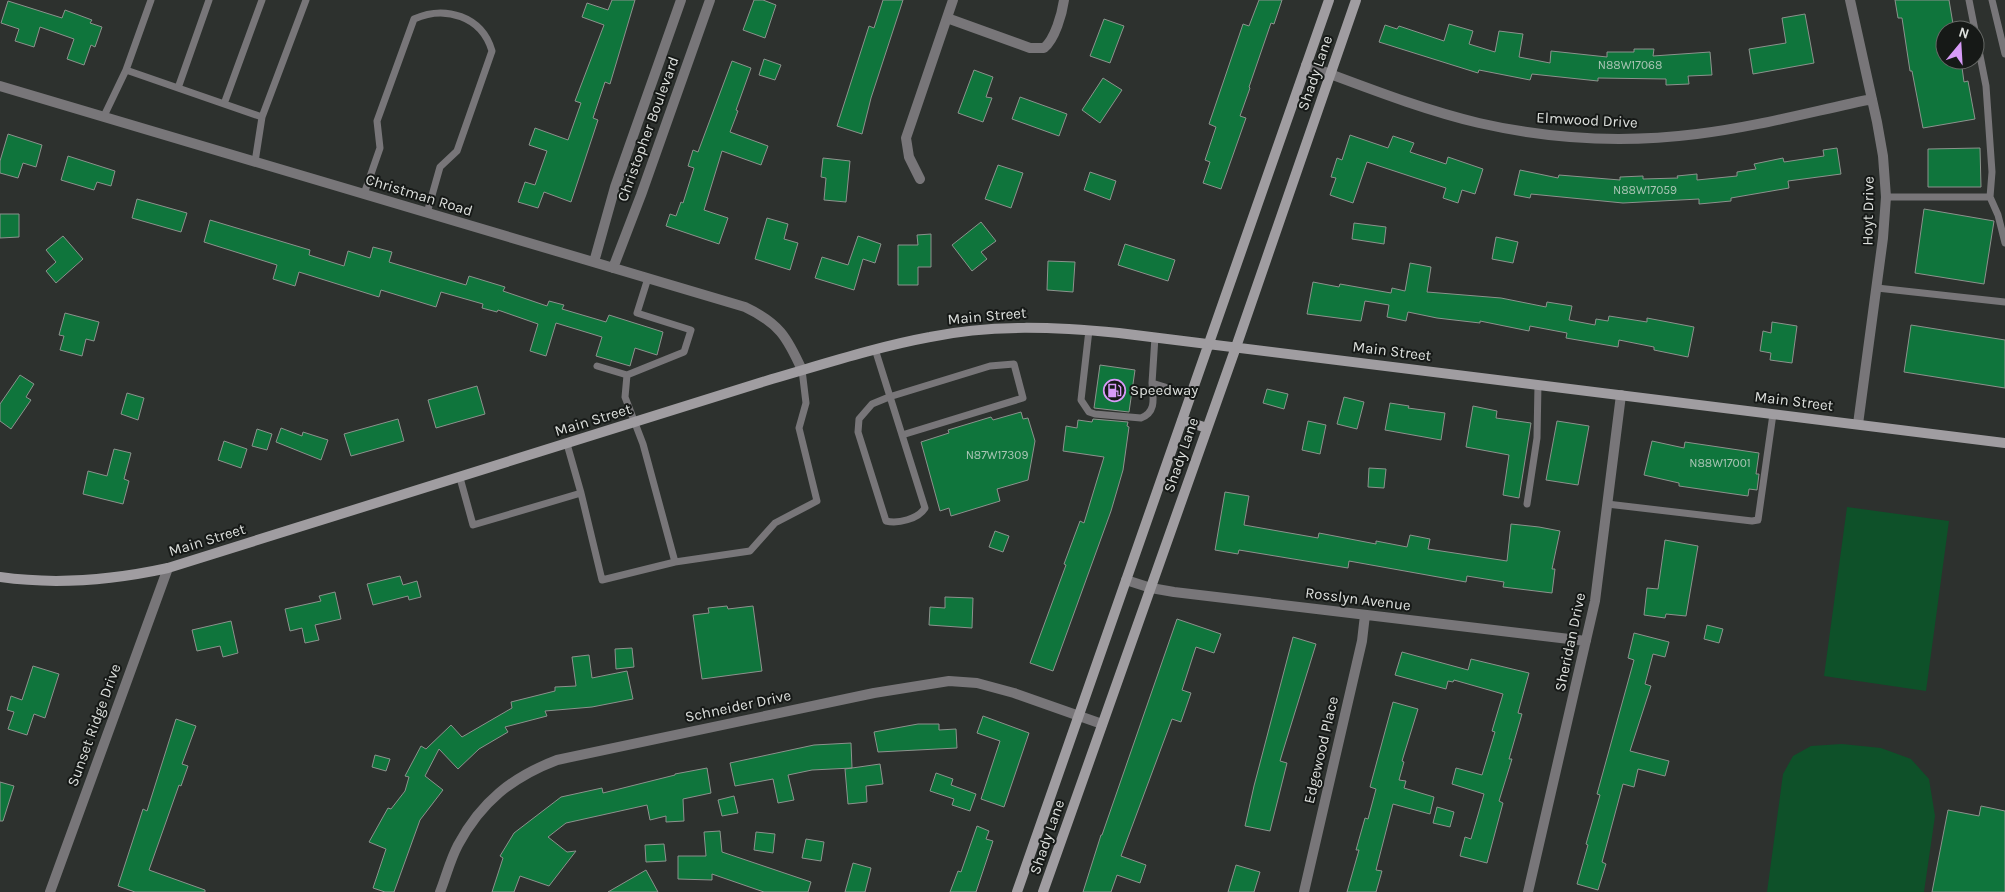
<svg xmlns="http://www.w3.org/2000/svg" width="2005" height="892" font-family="Karla,sans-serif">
<rect width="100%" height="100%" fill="#2d312e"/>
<path fill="#0e5129" d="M1847,507L1949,521L1926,691L1824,676Z
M1842,744L1881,748L1911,759L1929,779L1935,816L1924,892H1767L1783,774L1793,756L1811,746Z"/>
<path fill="#0f753c" stroke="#8c928d" d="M612,0H635L610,84L605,82L593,118L598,120L571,202L544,192L538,208L518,202L525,182L535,185L547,151L529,145L535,128L568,140L581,103L575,101L604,25L582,17L587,3L608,10Z
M754,0H763L776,5L765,38L743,30Z
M883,0H903L871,98L862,134L837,126L869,26L874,28Z
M1259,0H1282L1274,24L1271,23L1249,87L1250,88L1240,116L1246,118L1221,189L1203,183L1210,162L1205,160L1216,127L1209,124L1243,24L1249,26Z
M1895,0H1949L1954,30H1945V60H1961L1964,82L1968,81L1975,119L1923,128L1912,71H1910L1902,18H1898Z
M8,1L62,18L65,10L92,20L90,23L102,27L95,47L91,45L84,65L67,59L74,39L40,27L34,47L15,41L19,29L1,23Z
M1805,14L1814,63L1753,74L1749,49L1786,43L1782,18Z
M1104,19L1124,26L1110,63L1090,56Z
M1449,24L1473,31L1469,44L1495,52L1499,31L1523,34L1519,57L1550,63L1551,51L1607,57V52H1634V49H1654L1653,56L1710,52L1712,75L1688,76L1689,84L1666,85V79L1598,78V81L1532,74L1530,80L1479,70L1478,73L1379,42L1385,25L1397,29L1399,26L1444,41Z
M764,59L781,65L775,80L759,75Z
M732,61L751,68L736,110L738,111L730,132L768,146L761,165L722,151L704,210L728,218L719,244L666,226L670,214L676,216L681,202L683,203L694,168L688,166L693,150L698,152Z
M974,70L993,77L986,97L992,98L983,122L958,113Z
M1103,78L1122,90L1100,123L1082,110Z
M1020,97L1067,114L1059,136L1012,119Z
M8,134L42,145L36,167L23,163L18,178L0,173V161Z
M1350,135L1388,148L1393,136L1414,143L1410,152L1446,164L1448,157L1483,169L1475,194L1462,190L1458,203L1443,198L1446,188L1367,162L1353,203L1330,195L1336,178L1331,177L1337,158L1342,160Z
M1837,148L1841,174L1788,181L1789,188L1731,198V201L1699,204V199L1623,203L1531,194L1530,198L1514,195L1520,170L1558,178L1559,175L1620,180V177L1643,176V179L1678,178L1677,176L1697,174V180L1737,176V172L1756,169L1754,164L1783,158L1784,162L1824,156L1823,150Z
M1980,148L1981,187H1928V149Z
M68,156L115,171L111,186L97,182L94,190L61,180Z
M823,158L850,161L846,202L824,200L826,178L821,177Z
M998,165L1023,173L1011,208L985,199Z
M1090,172L1116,181L1110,200L1084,190Z
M137,199L187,213L181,232L132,218Z
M1924,209L1994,221L1984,284L1915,273Z
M0,214H19V237L0,238Z
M767,218L788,224L784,239L798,243L790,270L755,259Z
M210,220L310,250L309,255L344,266L348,251L370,258L373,247L392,252L389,262L466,285L469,276L505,287L503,291L547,306L549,301L564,305L562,309L606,322L609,315L663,332L657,355L635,348L630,366L596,356L602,337L556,323L546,356L530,351L538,324L498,310L497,312L482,308L483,304L441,292L436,307L381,290L379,297L299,272L295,286L273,279L277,265L204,242Z
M981,222L996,241L981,252L987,259L972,271L952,245Z
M1354,223L1386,227L1384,244L1352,239Z
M931,234V267H918V285H898V245H918L917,235Z
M63,236L83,259L56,283L46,271L56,262L46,250Z
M858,236L881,244L875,263L863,259L854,290L815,278L822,257L848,265Z
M1496,237L1518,242L1513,263L1492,259Z
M1125,244L1175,260L1168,281L1118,265Z
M1048,261L1075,262L1073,292L1047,290Z
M1410,263L1431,267L1427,292L1501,298L1546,307L1547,302L1572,306L1569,320L1595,325L1596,319L1608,321L1609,316L1647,322V318L1694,327L1688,357L1654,350V347L1619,340L1618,347L1566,338L1567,333L1530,326L1529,331L1480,321V323L1437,318L1408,312L1406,321L1387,317L1389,305L1365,301L1361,321L1307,314L1313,282L1339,287L1340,284L1391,293L1392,288L1405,291Z
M65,313L99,322L94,341L86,339L82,356L60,350L64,336L59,335Z
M1772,322L1797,326L1792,363L1770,360L1771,353L1760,351L1763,331L1771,333Z
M1911,325L2005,340V388L1904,372Z
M1100,365L1135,370L1129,412L1094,408Z
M20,375L34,384L26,397L31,400L11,429L0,421V404Z
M477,386L485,414L436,428L428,400Z
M1267,389L1288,394L1284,409L1263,403Z
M127,393L144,398L138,420L121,414Z
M1344,397L1364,402L1357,429L1337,424Z
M1390,403L1409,406L1408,408L1445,413L1441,440L1385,430Z
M1473,406L1497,411L1496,418L1531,423L1519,498L1503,495L1509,455L1466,447Z
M1021,412L1023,419L1028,418L1035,441L1028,480L997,489L1000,501L951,516L949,508L940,511L921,442L949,433L948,430L991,417L993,420Z
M398,419L404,441L351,456L344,434Z
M1093,419L1128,422L1127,426L1129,427L1123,470L1111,511L1053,671L1030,663L1066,565L1064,564L1080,521L1084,523L1104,457L1063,451L1066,426L1077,428L1078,420L1092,422Z
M1308,421L1326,425L1320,454L1302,450Z
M1557,421L1589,426L1578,485L1546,480Z
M281,428L302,436L303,432L328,440L321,460L276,442Z
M257,429L272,434L267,450L252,446Z
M224,441L247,449L241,468L218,460Z
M1652,441L1684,448L1685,442L1759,453L1756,474H1759L1757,490L1749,489L1748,496L1679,486V483L1644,475Z
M114,449L131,453L124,479L129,481L123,504L83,494L88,471L107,476Z
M1369,468L1386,469L1384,488L1368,487Z
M1225,492L1249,496L1244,525L1318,538L1319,533L1376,544V541L1407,547L1410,535L1430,539L1428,549L1507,561L1511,524L1539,527L1560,531L1552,569H1555L1552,593L1503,587L1504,582L1467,576L1466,582L1349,561L1348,568L1239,550L1238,554L1215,550Z
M995,531L1009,536L1003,552L989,547Z
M1665,540L1698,546L1686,616L1666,614L1665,618L1644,615L1647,588L1658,589Z
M400,576L403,585L417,581L421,597L409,600L408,596L373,605L367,584Z
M335,592L341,619L315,625L319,640L305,643L302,628L290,631L285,609L321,601L319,596Z
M945,597L973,598L972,628L929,625L930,607L945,608Z
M727,606L728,609L753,606L762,671L702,679L693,615L709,613L708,608Z
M1177,619L1221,634L1214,653L1196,647L1182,690L1191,693L1181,722L1172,719L1121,856L1146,865L1140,883L1117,875L1111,892H1083L1101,835H1102Z
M231,621L238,653L223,657L220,646L197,651L192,630Z
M1707,625L1723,629L1719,643L1704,639Z
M1634,633L1669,642L1665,657L1653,654L1645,684L1651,686L1630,751L1669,761L1665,776L1638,769L1634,787L1623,784L1602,862L1606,864L1598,890L1577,884L1588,845L1586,844L1600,795L1597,794L1634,660L1628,658Z
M1293,637L1316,644L1283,751L1280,761L1287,763L1270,831L1245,826L1254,786Z
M632,648L634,667L616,669L615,649Z
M1402,652L1468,670L1471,659L1529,673L1518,713L1522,714L1509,759H1512L1499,801L1503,803L1487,863L1460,856L1465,837L1471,839L1484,794L1452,784L1456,768L1482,775L1495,732L1492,731L1503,694L1454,680L1453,682L1448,681L1446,689L1395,675Z
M589,655L592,678L627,671L633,699L592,707L545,711L547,716L505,727L508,732L479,749L458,769L439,749L425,776L443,790L420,820L394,892H385L373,888L386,849L369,842L388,808L391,809L405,791L409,777L405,776L421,746L426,749L451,725L462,737L512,708L511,702L555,691V687L576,686L572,657Z
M33,666L59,674L45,718L34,714L27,735L8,729L14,712L7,710L11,696L22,700Z
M1393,702L1418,709L1402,761L1404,762L1399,780L1406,781L1404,788L1434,797L1430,814L1393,804L1376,870L1382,871L1376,892H1347L1359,850H1356L1365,818L1368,819L1376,789L1370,787Z
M983,716L1029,733L1004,807L981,799L1000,741L977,733Z
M176,719L196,726L182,764L188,766L181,786L179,785L149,870L205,890V892H135L118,886L143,809L147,811Z
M918,724H939V730L956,729L957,748L878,752L874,732Z
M851,743L852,768L812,770L788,775L794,800L778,803L773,779L735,786L730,763L814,745Z
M375,755L390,759L386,771L372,767Z
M880,764L883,784L866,786L867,802L848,804L845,769Z
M707,768L711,793L683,799L684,821L666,822V816L650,820L647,805L566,823L548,837L567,852L576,851L549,886L520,876L514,892H492L503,858L500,856L514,833L561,797L602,788L603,793L675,775V774Z
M936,773L953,779L951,785L976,794L970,811L952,805L954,799L930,791Z
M0,782L14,786L3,821H0Z
M734,796L738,813L722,816L718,800Z
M1981,806L2005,811V892H1932L1948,810L1979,816Z
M1437,807L1454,812L1450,827L1433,823Z
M977,826L989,831L986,839L993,841L976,892H950L958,871L961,872Z
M720,831L722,852L811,882L808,892H764L712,874V880L678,879V856H706L704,832Z
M756,832L775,834L773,853L754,850Z
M806,839L824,842L821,861L802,858Z
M664,844L666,861L646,862L645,845Z
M853,863L871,868L865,892H845Z
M1236,865L1260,872L1254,892H1228Z
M646,870L658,892H608Z"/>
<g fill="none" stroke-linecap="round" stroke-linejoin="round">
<path stroke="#787679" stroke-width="7" d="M1969,0L1986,86L1992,172L1990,197L1998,215L2005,243
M1992,0L2005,54
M126,70L151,0
M178,88L209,0
M224,104L262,0
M104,116L126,70L262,117L255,162
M262,117L306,0
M364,194L380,148L377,121L414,19C445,5 482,16 492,51L457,151L440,167L427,213
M1886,197H1990
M1877,288L2005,302
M1089,330L1081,400L1089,412L1095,414L1141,418C1157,412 1153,397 1152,383
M1155,337L1152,383L1191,395
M875,349L925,508C918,519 898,524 886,521L858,432L859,419L872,404L889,397L990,366L1014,364L1023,398L902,435
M597,366L627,375L684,352L691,330L637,313L648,278
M460,478L473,525L581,493L567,444
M581,493L602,580L675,562L643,444L625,397L627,375
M1527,504L1537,438L1538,384
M1607,504L1752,521L1758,520L1773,414
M675,562L750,551L775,523L817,501L799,428L806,403L802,370"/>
<path stroke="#787679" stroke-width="10" d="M1850,0L1877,122L1883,156L1886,197L1883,238L1858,424
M947,18L1030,48H1044C1055,39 1062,14 1064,0
M1306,65C1363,86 1420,109 1479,123C1549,139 1625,143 1697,134C1756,127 1814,111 1872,99
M0,86L745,307C779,323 787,337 802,370
M920,179L909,157L906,138L953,0
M594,262L615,187L681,0
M613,268L641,195L710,0
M1126,580L1151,588L1174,592L1586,641
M50,892L168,568
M440,892C446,877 450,860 458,845C481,802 512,777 557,760L874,693L949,681L977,683L1014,693L1102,724
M1304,892L1362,641L1365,615
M1528,892L1595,601L1621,395"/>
<path stroke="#a09da1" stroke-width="10" d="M1182,420L1207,428
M0,577C56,585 113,580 168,568L772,379C824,364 876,347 930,337C992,324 1056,327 1119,333L2005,443
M1017,892L1329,0
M1043,892L1236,347L1356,0"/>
</g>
<defs>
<symbol id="fuel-ring" viewBox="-11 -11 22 22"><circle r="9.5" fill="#161917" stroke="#d89bf8" stroke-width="1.5"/><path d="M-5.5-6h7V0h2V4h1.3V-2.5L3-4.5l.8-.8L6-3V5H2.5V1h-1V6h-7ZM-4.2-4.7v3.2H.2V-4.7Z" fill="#d89bf8"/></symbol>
</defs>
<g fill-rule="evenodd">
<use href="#fuel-ring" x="1102" y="378" width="25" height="25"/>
</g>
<g text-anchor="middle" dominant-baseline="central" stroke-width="4" stroke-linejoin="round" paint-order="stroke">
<g font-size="12" fill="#aac5b5">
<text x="1630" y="65">N88W17068</text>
<text x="1645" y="190">N88W17059</text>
<text x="997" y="455">N87W17309</text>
<text x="1720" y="463">N88W17001</text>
</g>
<g font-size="15" fill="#dde0dd" stroke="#161917">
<text transform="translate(1315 73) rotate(-71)">Shady Lane</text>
<text transform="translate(1587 120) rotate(3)">Elmwood Drive</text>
<text transform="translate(648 129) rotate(-70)">Christopher Boulevard</text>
<text transform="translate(419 195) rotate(17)">Christman Road</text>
<text transform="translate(1868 211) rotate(-89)">Hoyt Drive</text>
<text transform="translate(987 316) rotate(-5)">Main Street</text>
<text transform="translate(1392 351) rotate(7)">Main Street</text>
<text transform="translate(1794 401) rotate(7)">Main Street</text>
<text transform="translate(593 420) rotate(-17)">Main Street</text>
<text transform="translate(1181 455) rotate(-71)">Shady Lane</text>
<text transform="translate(207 540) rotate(-17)">Main Street</text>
<text transform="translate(1358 599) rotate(7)">Rosslyn Avenue</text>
<text transform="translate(1570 642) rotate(-78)">Sheridan Drive</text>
<text transform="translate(738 706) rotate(-12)">Schneider Drive</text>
<text transform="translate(94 725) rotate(-70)">Sunset Ridge Drive</text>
<text transform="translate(1321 750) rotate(-77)">Edgewood Place</text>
<text transform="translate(1047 837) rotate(-71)">Shady Lane</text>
</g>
<g font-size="15" fill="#dde0dd" stroke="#161917" text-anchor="start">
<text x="1130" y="390">Speedway</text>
</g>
</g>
<g transform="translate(1960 45) rotate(18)"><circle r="24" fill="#161917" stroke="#666966"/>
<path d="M0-4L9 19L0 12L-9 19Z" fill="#d89bf8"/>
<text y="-8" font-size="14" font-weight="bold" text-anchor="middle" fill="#dde0dd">N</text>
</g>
</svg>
